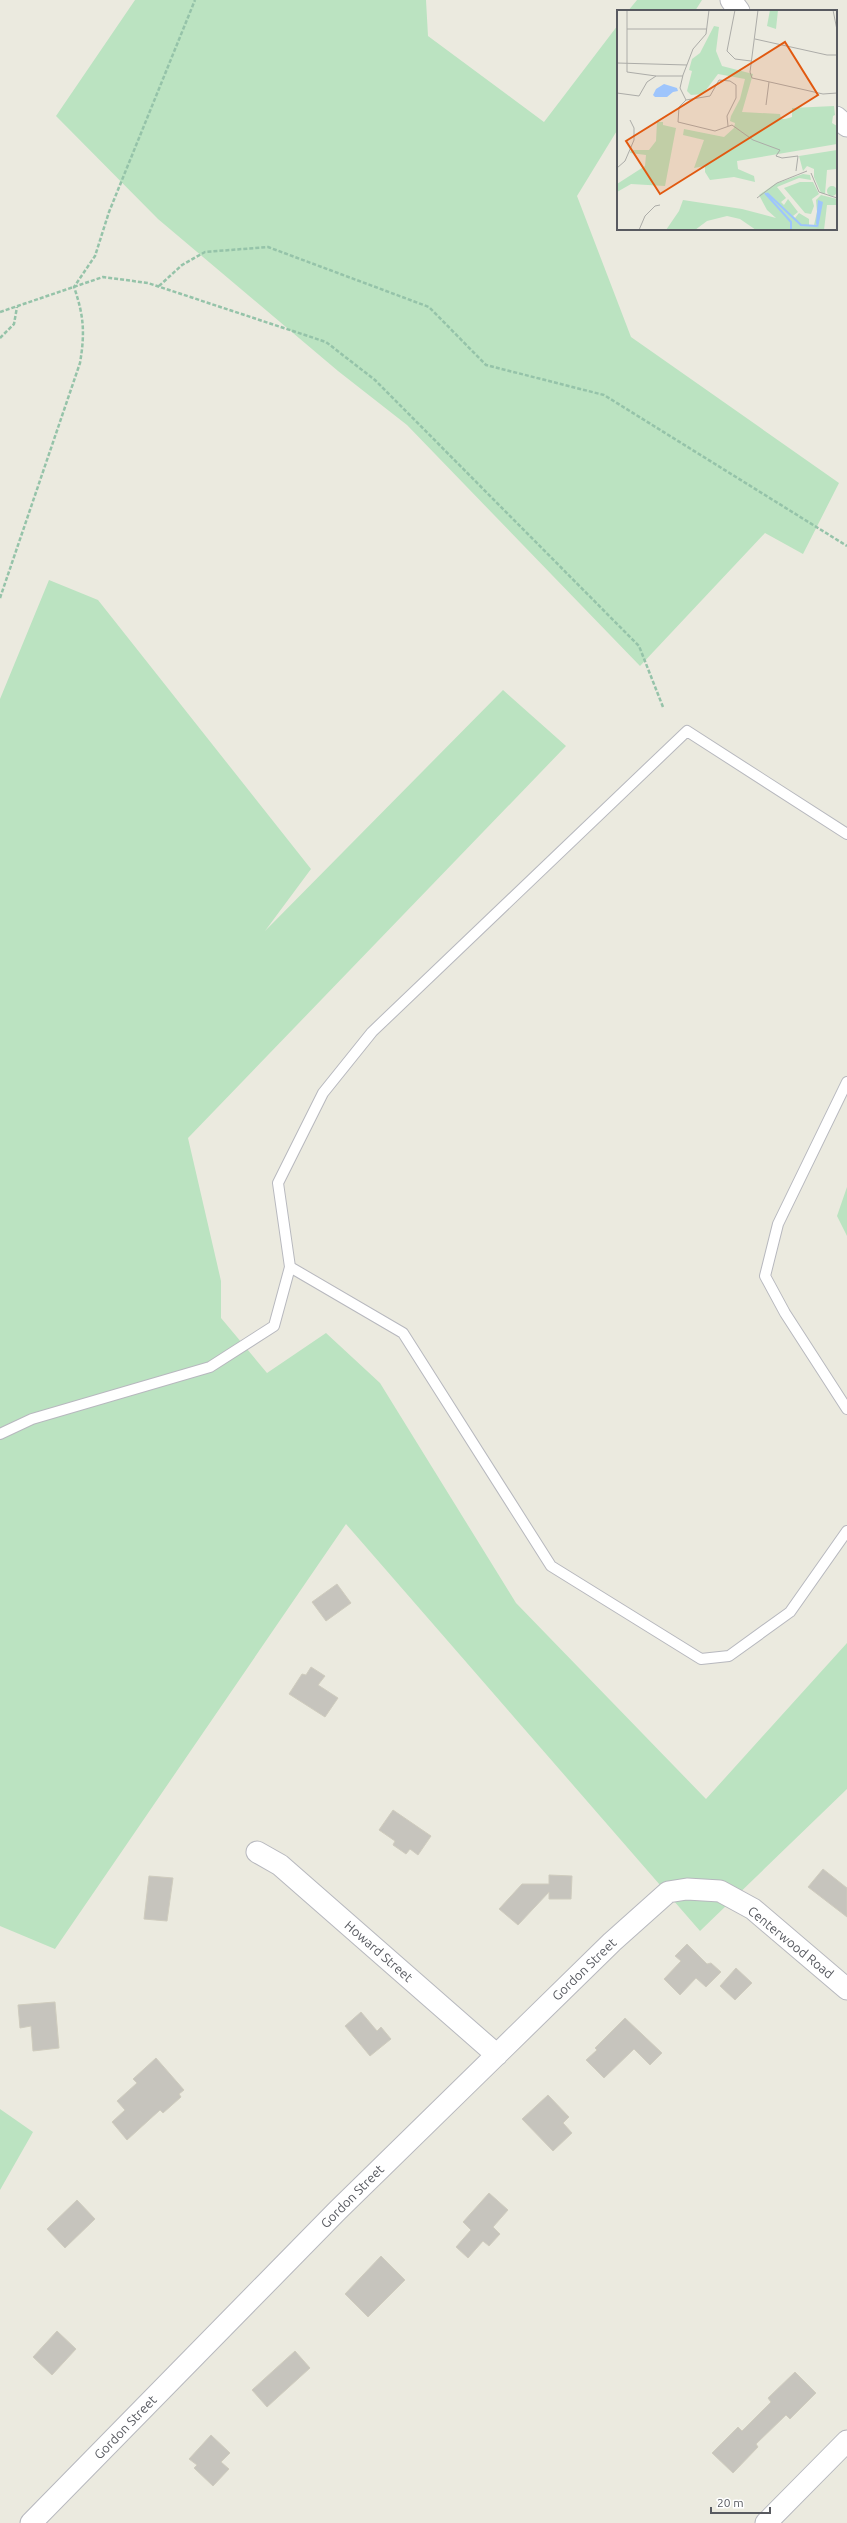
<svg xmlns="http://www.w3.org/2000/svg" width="847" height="2523" font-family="Ubuntu,sans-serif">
<rect width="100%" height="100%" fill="#ebeadf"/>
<path fill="#bbe3c1" d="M135,0H426L428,36L544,122L618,25V129L577,196L631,337L839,483L803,554L765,533L640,666L407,425L338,371L158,219L56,116Z
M637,0H702L695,11H628Z
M49,580L98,600L311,869L265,931L503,690L566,746L188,1138L221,1281V1318L267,1373L326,1333L380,1383L516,1603L706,1799L847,1643V1789L700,1931L346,1524L55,1949L0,1926V699Z
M847,1187V1236L837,1216Z
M0,2109L33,2132L0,2190Z"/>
<path fill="#c6c4bd" stroke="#cfccbe" d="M337,1584L351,1603L326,1621L312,1602Z
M311,1667L325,1676L318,1685L338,1698L325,1717L289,1694L302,1674L306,1675Z
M393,1810L431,1836L418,1855L410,1849L406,1854L393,1845L395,1841L379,1830Z
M823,1869L847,1888V1917L808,1887Z
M549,1875L572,1876L571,1899H549V1892L518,1925L499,1909L522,1884H549Z
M149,1876L173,1878L167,1921L144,1919Z
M687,1944L707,1964L711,1963L721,1972L706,1987L696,1978L680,1995L664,1979L681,1961L675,1956Z
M736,1968L752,1983L735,2000L720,1986Z
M55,2002L59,2048L33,2051L31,2026L20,2028L18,2005Z
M361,2012L377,2031L381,2027L391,2039L370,2056L345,2026Z
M625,2018L662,2053L650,2065L634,2049L604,2078L586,2060L597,2050L595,2048Z
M156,2058L184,2090L179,2094L181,2097L163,2113L160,2110L127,2140L112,2122L125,2110L117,2101L137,2083L133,2079Z
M548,2095L569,2117L563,2123L572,2133L553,2151L522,2119Z
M489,2193L508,2210L493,2227L500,2234L489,2246L483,2241L468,2258L456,2247L471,2230L463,2222Z
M77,2200L95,2219L65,2248L47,2229Z
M381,2256L405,2280L368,2317L345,2294Z
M57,2331L76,2349L52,2375L33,2357Z
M295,2351L310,2368L267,2407L252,2390Z
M795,2372L816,2393L790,2419L786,2415L756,2444L758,2447L733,2473L712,2453L738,2427L742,2431L771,2402L768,2398Z
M211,2435L230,2453L221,2462L229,2469L213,2486L194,2468L197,2465L189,2459Z"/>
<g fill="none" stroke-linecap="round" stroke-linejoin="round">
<defs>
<path id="service" d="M847,1082L778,1224L765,1276L785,1313L847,1409
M290,1267L403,1333L551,1566L701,1659L729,1656L790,1612L847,1531
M0,1434L32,1419L210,1367L274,1326L290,1267L278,1183L323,1093L372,1032L687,731L847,834"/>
<path id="minor" d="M731,0L739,11
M836,117L847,126
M257,1852L280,1865L497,2055
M31,2523L337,2211L612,1942L668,1892L687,1889L720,1891L753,1909L847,1989
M766,2523L847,2441"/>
</defs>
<use href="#service" stroke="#b7b8be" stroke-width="12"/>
<use href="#minor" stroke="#b7b8be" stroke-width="23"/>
<path stroke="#95c3a9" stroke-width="2.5" stroke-dasharray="4 2" stroke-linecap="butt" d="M159,286L182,265L205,252L268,247L429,307L486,365L604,395L847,546
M0,312L103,277L148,283L326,342L375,380L639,646L663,707
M0,338L14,324L17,307
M0,598L80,363C85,333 84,316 74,287L95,256L109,212L195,0"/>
<use href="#service" stroke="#fff" stroke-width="10"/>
<use href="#minor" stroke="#fff" stroke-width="21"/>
</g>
<g text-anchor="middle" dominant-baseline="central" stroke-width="3.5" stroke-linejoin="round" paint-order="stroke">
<g font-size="13" fill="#585a60" stroke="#fff">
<text transform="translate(791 1942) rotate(39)">Centerwood Road</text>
<text transform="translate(379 1951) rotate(41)">Howard Street</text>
<text transform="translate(584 1969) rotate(-44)">Gordon Street</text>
<text transform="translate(352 2196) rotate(-45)">Gordon Street</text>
<text transform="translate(125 2427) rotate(-46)">Gordon Street</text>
</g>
</g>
<g transform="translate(617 10)">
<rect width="220" height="220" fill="#ebeadf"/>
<path d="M153,0H161L159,19L150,16ZM97,16L102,17L99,41L105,56L136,64L125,102L163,104L164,109H168L175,107V98L217,96L218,105L216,106L215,113L220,116V134L120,151L121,159L137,166L138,172L117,167L93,170L88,162V156L77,158L87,130L66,125L67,119L107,127L117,118L118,113L113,111L114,106L123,89L128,69L101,64L86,84L74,85L70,81L75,61L72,60L75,49L83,43ZM40,112H46V115L59,118L48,176L14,174L0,182V174L28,156L29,145L13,143L14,140H32L39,131ZM220,140V159L210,160L208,184L204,183L197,167V159L190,156L186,161L182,146ZM186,164L193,165L194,170L182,168L160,177L169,188L164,192L167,195L171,189L181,202L176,206L178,208L182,203L192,209V215H197L200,202L199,190L204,185L220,189V195H210L207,220H139L123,209L110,206L90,211L78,220H49L62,201L66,190L125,199L159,208L150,200L142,185L158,174ZM183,172H196L202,184L195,189L197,196L194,204L188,203L167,178ZM210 181a5 5 0 1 1 10 0a5 5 0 1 1-10 0Z" fill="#bbe3c1"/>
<path d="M47,74L60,78L61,81L56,82L50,87H38L36,85L39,79ZM201,190L206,192L201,218L199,213Z" fill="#9ec5fc"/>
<path fill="none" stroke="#9ec5fc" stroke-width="2" d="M148,183L174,212V220M150,183L184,215L200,216"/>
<path fill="none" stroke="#acaca8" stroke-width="1" d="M10,0V62L39,66M118,0L110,41L118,49L134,51M141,0L133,62L135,68L206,84L220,83M216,0L220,20M10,19H90M138,29L210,45H220M0,53L70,55M0,83L22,86L30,72L39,66H66M69,90L63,78L66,65L76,39L89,24L92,0M149,95L152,72M111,116L110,106L119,88V75L113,71L102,70L93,86L69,90L62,97L61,112L98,121L115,115L136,130L163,140L159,146L165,148L181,146L179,161M0,158L8,151L17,130V118L13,110M194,163L202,182L220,188M140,188L160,173L190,161M22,220L28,206L38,196L43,195"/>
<path fill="#e15910" fill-opacity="0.15" stroke="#e15910" stroke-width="2" d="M168,32L201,85L43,184L9,131Z"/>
<rect width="220" height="220" fill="none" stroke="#585a60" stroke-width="2"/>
</g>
<path d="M711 2507v6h59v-6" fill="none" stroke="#585a60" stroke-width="2"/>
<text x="717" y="2507" font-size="12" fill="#585a60" stroke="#ffffff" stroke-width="3" paint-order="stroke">20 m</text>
</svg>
